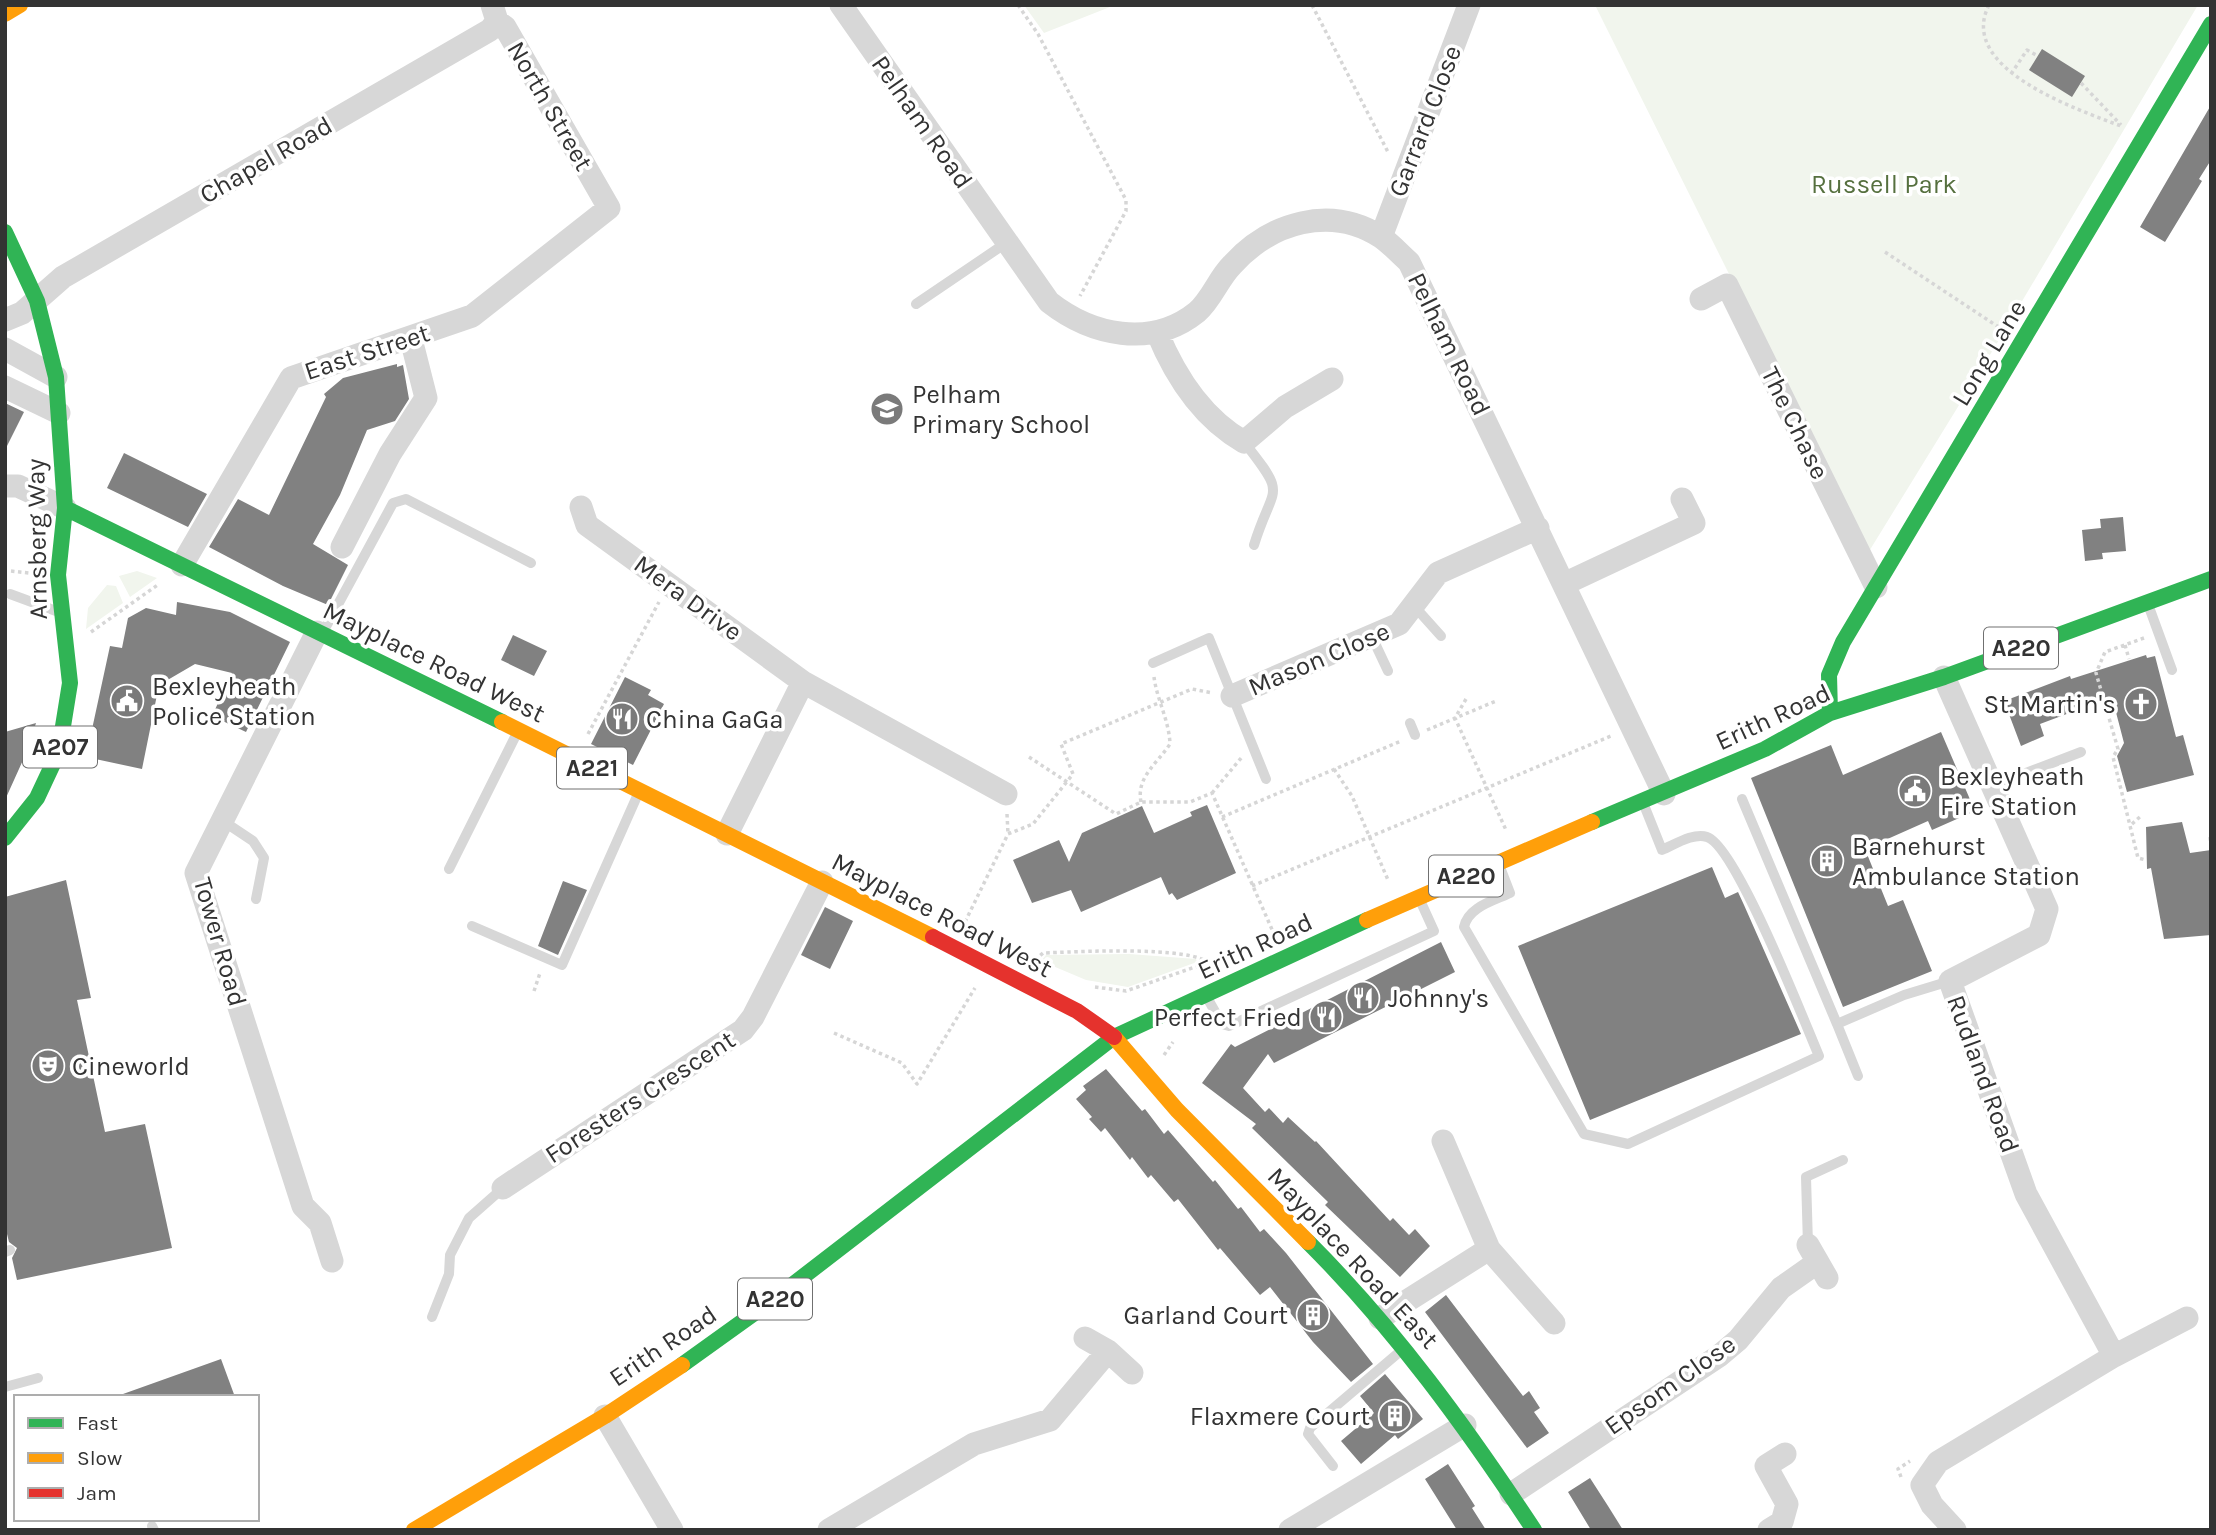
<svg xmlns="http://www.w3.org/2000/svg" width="2216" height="1535" font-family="Karla,sans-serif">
<rect width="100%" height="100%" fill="#fff"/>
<path fill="#f1f5ed" d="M1024,5H1115L1044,33Z
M1595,5H2198L1996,345L1868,553Z
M137,571L157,578L130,597L119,576Z
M107,585L116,586L123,603L86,629L88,608Z
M1129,954L1196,959L1197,962L1128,987L1086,980L1041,961L1046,955Z"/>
<path fill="#818181" d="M2042,49L2085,76L2072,97L2029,70Z
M2211,105V160L2199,179L2202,181L2165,242L2140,227Z
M397,364V367L403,365L409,399L395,421L367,430L340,495L313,544L348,565L328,605L283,586L209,547L238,499L269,515L326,397L324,394L343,378Z
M5,403L24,412L5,450Z
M124,453L207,494L188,527L107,488Z
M2123,517L2126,551L2102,553L2103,559L2085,561L2082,530L2101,528L2100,519Z
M177,602L230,612L290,642L246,732L212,716L232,673L195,664L159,685L142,769L86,757L110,646L122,648L128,618L146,608L176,615Z
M513,635L547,651L534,676L501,660Z
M2146,655L2147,658L2155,656L2176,737L2183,735L2194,775L2127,792L2117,756L2124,743L2112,697L2040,724L2044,736L2021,746L2004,701L2070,676L2071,679Z
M625,677L651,690L648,695L664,704L633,765L591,744Z
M36,723L28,749L5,800V732Z
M1941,732L1975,811L1932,830L1928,821L1865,849L1888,906L1903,900L1932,971L1843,1007L1751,778L1831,745L1843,775Z
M1207,805L1236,873L1177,900L1172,893L1169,895L1161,877L1081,912L1071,890L1032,903L1013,860L1059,840L1069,862L1082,833L1142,806L1154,833L1192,816L1190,812Z
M2182,822L2190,853L2211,850V935L2164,939L2151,868L2147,869L2146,827Z
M1712,867L1725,898L1738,892L1744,905L1801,1034L1590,1120L1518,946Z
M66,880L91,998L77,1000L105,1132L145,1124L172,1248L17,1280L12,1258L17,1248L9,1242L5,1226V897Z
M563,881L587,890L558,955L538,946Z
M825,907L853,921L830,969L801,955Z
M1441,942L1455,972L1274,1063L1268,1054L1243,1088L1265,1112L1269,1108L1283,1123L1288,1117L1315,1142L1316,1141L1390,1221L1393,1218L1409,1235L1415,1229L1430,1246L1400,1277L1325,1205L1328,1202L1252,1128L1256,1124L1202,1083L1231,1044L1235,1047Z
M1106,1069L1142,1111L1145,1109L1164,1134L1168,1130L1213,1182L1215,1180L1238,1209L1241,1207L1260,1232L1264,1229L1286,1253L1373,1364L1351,1382L1313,1342L1270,1287L1260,1295L1220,1248L1218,1250L1178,1199L1174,1202L1151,1175L1148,1178L1132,1157L1130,1160L1105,1128L1101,1132L1089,1119L1092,1117L1076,1099L1086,1090L1083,1086Z
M1446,1295L1523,1396L1529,1391L1540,1408L1534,1412L1549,1433L1527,1448L1425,1312Z
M221,1359L235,1397H124L123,1394Z
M1385,1374L1423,1419L1398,1439L1395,1435L1361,1464L1341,1441L1374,1413L1360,1396Z
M1448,1464L1475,1506L1472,1508L1486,1530H1457L1425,1479Z
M1590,1478L1608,1506L1623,1530H1591L1568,1492Z"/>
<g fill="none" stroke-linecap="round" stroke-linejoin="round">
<path stroke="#d6d6d6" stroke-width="3.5" stroke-dasharray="3.5 3.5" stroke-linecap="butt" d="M1018,5L1038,34L1126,200V211L1080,296
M1312,5L1389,154
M1989,5C1956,69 2079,110 2121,126
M2011,74L2027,50L2038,56
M2081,83L2121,125
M1885,252L2000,328
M11,571L29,573
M91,632L159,584
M2144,638L2105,652L2096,673L2118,749L2113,757L2138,858L2146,860
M2125,645L2129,659
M1466,699L1455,718L1506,830
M1427,730L1496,701
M588,734L659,602
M1029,757L1116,814L1141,802H1190L1212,793L1274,934
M1334,769L1352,796L1388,880
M1212,793L1242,757
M1141,802C1136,777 1157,764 1170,744C1169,720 1157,700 1154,677
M1007,814L1008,834
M1222,817L1401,741
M2132,824L2142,815
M2210,837L2211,845
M1252,886L1611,736
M965,922L1008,834L1033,824L1073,774L1061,744L1192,689L1213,693
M1035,960L1043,953C1070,952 1195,945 1209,964
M1095,987L1126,991L1198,966
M534,991L540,973
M834,1033L902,1063L917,1084L975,988
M1164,1055L1173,1042
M1901,1477L1898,1469L1910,1461"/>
<path stroke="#d7d7d7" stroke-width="10" d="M916,304L1006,243
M1244,442C1289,499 1273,483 1254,545
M10,594L56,611
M1415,607L1441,636
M2149,607L2172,670
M323,632L393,503L406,499L531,563
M1372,637L1388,671
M1153,663L1209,638L1266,779
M1410,723L1415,735
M1992,786L2081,752
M1742,799L1837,1024L1904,995L1950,981
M220,819L253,841L264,858L256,899
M1500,867L1510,893C1493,901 1468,907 1464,927L1584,1134L1628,1144L1819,1056C1804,1021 1736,846 1707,837C1694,832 1674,845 1662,850L1644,805
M449,869L516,735
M472,926L562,965L638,794
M1209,1001L1222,1024L1229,1026L1434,931L1419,898
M1837,1024L1858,1076
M1808,1245L1806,1177L1843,1160
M5,1252L10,1250
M432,1317L449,1274L450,1255L469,1218L503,1188
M5,1387L38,1378
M1333,1466L1308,1434L1310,1428L1403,1349
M152,1526L154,1530"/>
<path stroke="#d7d7d7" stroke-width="23" d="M841,5L1049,302C1091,335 1151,349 1197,312C1212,299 1218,279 1232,265C1270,223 1330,204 1381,237C1391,244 1400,254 1409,262L1664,794
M1381,237L1469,5
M1701,299L1727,285L1876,587
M5,320L22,313L63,277L490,30L497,21
M1157,332C1175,376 1202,418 1244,442L1285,407L1332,379
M5,349L56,377
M5,387L59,413
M5,486H18L65,508
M581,507L587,525L803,682
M342,547L390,454L426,398L411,339
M182,565L291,378L472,316L609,208L505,27L497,21L492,5
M1564,584L1694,523L1682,499
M317,632L196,873L303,1206L320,1223L332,1261
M1944,677L2047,909L2039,935L1950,981L2026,1194L2114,1356L1938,1462L1922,1485L1932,1505L1955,1530
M1232,696L1399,624L1438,573L1538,528
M727,834L803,682L1006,794
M503,1188L743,1030L753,1017L822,882
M1808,1245L1827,1278
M1489,1249L1554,1323
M1380,1318L1489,1249L1443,1141
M1108,1351L1132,1373
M2114,1356L2187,1318
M605,1416L672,1530
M1511,1494L1719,1356L1738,1340L1781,1288L1818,1262
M829,1530L974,1444L1050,1420L1108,1351L1085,1338
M1290,1530L1465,1425
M1769,1530L1782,1522L1787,1504L1766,1466L1785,1454"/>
<path stroke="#30b455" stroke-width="16" d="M5,232L37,301L56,377L65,508L58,575L70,683L59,751L37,798L5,838
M65,508L502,722
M1830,713L1829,675L1843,642L2211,24
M1592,822L1765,749L1830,713L1944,677L2211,579
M1308,1242C1396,1330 1466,1427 1534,1530
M682,1365L778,1296L1114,1037L1367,920"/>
<path stroke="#ff9f0a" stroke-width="16" d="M5,14L20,5
M502,722L933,937
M1367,920L1592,822
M1114,1037L1177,1110L1308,1242
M414,1530L605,1416L682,1365"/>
<path stroke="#e5322d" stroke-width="16" d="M933,937L1077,1011L1114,1037"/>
</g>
<defs>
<symbol id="school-disc" viewBox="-11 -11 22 22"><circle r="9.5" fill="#7a7a7a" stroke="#fff"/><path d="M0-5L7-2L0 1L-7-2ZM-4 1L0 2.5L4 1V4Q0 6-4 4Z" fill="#fff"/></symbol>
<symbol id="civic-disc" viewBox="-11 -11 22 22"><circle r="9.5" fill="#7a7a7a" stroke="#fff"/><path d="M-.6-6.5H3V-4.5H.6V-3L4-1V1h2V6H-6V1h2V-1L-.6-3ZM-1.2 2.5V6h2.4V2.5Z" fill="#fff"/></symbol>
<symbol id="church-disc" viewBox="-11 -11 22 22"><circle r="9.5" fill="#7a7a7a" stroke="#fff"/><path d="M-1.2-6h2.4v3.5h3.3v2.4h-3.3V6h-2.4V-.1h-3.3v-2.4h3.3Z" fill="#fff"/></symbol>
<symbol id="restaurant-disc" viewBox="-11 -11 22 22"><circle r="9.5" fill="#7a7a7a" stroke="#fff"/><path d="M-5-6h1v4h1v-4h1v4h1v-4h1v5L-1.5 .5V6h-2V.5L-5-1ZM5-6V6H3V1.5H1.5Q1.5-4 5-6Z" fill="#fff"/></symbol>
<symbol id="building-disc" viewBox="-11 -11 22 22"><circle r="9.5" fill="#7a7a7a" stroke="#fff"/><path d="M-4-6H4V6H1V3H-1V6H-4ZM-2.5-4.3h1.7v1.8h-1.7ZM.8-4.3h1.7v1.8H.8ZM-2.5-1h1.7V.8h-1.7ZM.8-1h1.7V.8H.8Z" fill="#fff"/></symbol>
<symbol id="theatre-disc" viewBox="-11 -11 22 22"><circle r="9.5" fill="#7a7a7a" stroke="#fff"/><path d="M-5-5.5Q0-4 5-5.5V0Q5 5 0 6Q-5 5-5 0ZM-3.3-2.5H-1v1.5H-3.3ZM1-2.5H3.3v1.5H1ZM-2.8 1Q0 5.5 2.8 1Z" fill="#fff"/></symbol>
</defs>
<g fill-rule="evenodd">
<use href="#school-disc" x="868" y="390" width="38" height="38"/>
<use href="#civic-disc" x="108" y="682" width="38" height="38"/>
<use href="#church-disc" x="2122" y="685" width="38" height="38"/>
<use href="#restaurant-disc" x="603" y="700" width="38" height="38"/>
<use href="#civic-disc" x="1896" y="772" width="38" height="38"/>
<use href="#building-disc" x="1808" y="842" width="38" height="38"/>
<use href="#restaurant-disc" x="1344" y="979" width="38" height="38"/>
<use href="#restaurant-disc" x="1307" y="998" width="38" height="38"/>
<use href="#theatre-disc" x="29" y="1047" width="38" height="38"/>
<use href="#building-disc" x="1294" y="1296" width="38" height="38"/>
<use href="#building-disc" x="1376" y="1397" width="38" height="38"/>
</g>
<g text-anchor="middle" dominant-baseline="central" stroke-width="7" stroke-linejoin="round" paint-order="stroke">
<g fill="#fff" stroke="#707070" stroke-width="2">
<rect x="1984" y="627.5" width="74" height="41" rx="5"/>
<rect x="23" y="726.5" width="74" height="41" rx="5"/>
<rect x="557" y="747.5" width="70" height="41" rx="5"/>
<rect x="1429" y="855.5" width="74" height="41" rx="5"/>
<rect x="738" y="1278.5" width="74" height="41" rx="5"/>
</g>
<g font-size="24" font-weight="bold" fill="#333">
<text x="2021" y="648">A220</text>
<text x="60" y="747">A207</text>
<text x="592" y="768">A221</text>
<text x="1466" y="876">A220</text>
<text x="775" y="1299">A220</text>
</g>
<g font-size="26" fill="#333" stroke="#fff">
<text transform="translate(550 106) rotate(60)">North Street</text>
<text transform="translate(1425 121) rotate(-69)">Garrard Close</text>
<text transform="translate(922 122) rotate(55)">Pelham Road</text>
<text transform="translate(266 160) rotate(-30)">Chapel Road</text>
<text transform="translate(1449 344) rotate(64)">Pelham Road</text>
<text transform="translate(367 352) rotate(-18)">East Street</text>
<text transform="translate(1989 353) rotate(-59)">Long Lane</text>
<text transform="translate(1795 423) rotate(64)">The Chase</text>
<text transform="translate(37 539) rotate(-91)">Arnsberg Way</text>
<text transform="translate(688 598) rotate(36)">Mera Drive</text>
<text transform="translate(1319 659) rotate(-23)">Mason Close</text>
<text transform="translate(434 662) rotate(26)">Mayplace Road West</text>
<text transform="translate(1773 717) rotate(-25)">Erith Road</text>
<text transform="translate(942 915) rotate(27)">Mayplace Road West</text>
<text transform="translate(220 942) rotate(74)">Tower Road</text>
<text transform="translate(1255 946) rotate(-25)">Erith Road</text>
<text transform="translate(1983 1074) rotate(70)">Rudland Road</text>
<text transform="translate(640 1097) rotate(-33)">Foresters Crescent</text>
<text transform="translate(1353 1258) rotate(47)">Mayplace Road East</text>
<text transform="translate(663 1346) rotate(-34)">Erith Road</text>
<text transform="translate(1670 1385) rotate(-35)">Epsom Close</text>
</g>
<g font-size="26" fill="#56703f" stroke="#fff">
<text x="1884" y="184">Russell Park</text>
</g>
<g font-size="26" fill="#333" stroke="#fff" text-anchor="start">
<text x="912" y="394">Pelham<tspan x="912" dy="30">Primary School</tspan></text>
<text x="152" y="686">Bexleyheath<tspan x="152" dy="30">Police Station</tspan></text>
<text x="2116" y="704" text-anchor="end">St. Martin's</text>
<text x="646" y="719">China GaGa</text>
<text x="1940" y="776">Bexleyheath<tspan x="1940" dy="30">Fire Station</tspan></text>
<text x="1852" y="846">Barnehurst<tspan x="1852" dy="30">Ambulance Station</tspan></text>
<text x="1388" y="998">Johnny's</text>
<text x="1302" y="1017" text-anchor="end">Perfect Fried</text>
<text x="72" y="1066">Cineworld</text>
<text x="1288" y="1315" text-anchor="end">Garland Court</text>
<text x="1370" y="1416" text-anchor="end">Flaxmere Court</text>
</g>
</g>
<rect width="2216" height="1535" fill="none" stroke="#333333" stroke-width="14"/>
<rect x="14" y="1395" width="245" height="126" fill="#ffffff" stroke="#adadad" stroke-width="2"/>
<rect x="28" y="1418" width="35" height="10" fill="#30b455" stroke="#adadad" stroke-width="2"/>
<text x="77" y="1430" font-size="21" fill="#333333">Fast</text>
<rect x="28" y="1453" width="35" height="10" fill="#ff9f0a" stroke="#adadad" stroke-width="2"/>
<text x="77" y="1465" font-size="21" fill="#333333">Slow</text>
<rect x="28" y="1488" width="35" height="10" fill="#e5322d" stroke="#adadad" stroke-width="2"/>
<text x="77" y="1500" font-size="21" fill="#333333">Jam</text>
</svg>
